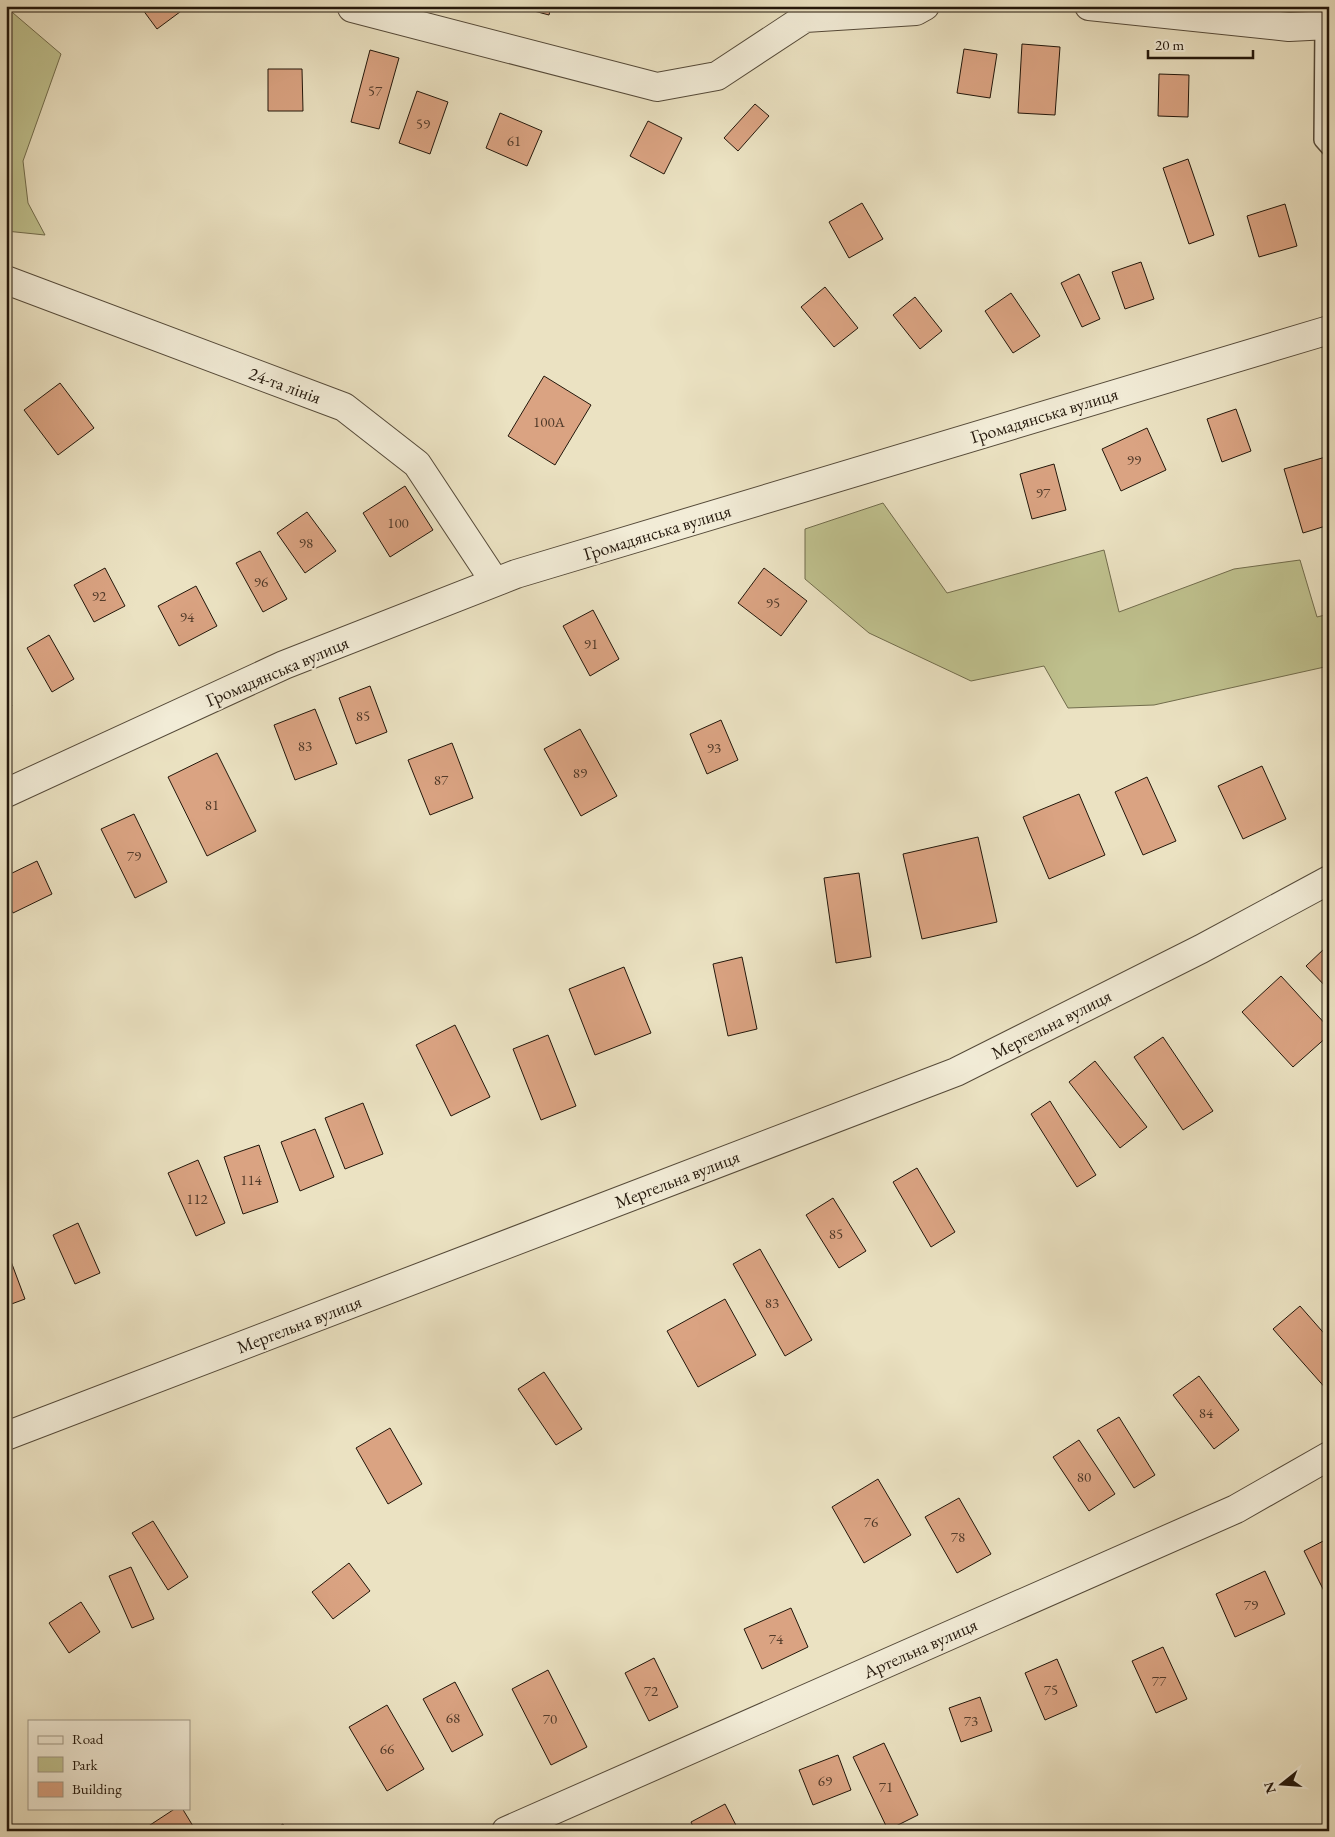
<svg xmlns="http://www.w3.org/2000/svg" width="1335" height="1837" font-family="'EB Garamond',serif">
<rect width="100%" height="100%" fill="#ebe2c2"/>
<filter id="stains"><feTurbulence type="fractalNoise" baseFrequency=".004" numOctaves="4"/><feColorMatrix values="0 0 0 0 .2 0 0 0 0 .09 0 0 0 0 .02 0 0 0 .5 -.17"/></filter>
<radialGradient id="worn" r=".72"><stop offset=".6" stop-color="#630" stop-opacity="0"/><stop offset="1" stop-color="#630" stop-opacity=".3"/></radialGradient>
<path fill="#bfc18e" stroke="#716c4c" d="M6,7L61,54L23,161L28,203L45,235L6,231Z
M883,503L947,593L1104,550L1119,612L1234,569L1300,560L1317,617L1329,614V666L1154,705L1068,708L1044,666L971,681L869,633L805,579V529Z"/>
<path fill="#daa382" stroke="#23170b" d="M140,6H188L157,29Z
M515,6H551L549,15Z
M1022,44L1060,47L1055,115L1018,113Z
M964,49L997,54L990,98L957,93Z
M370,50L399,58L379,129L351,122Z
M268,69H302L303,111H268Z
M1159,74L1189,75L1188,117L1158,116Z
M417,91L448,102L430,154L399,143Z
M755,104L769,116L738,151L724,138Z
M500,113L542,131L527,166L486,148Z
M648,121L682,138L664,174L630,156Z
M1188,159L1214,235L1189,244L1163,168Z
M862,203L883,239L849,258L829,222Z
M1285,204L1297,246L1259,257L1247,216Z
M1141,262L1154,299L1125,309L1112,272Z
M1079,274L1100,319L1082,327L1061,283Z
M825,287L858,328L834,347L801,307Z
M1011,293L1040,336L1013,353L985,311Z
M915,297L942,331L920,349L893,315Z
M544,376L591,405L555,465L508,436Z
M60,383L94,428L58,455L24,410Z
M1236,409L1251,451L1222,462L1207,419Z
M1147,428L1166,470L1121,491L1102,449Z
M1329,456V525L1303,533L1284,469Z
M1054,464L1066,510L1032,519L1020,474Z
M405,486L433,530L390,557L363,513Z
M307,512L336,551L305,573L277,533Z
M260,551L287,599L263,612L236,563Z
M105,568L125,606L94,622L74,585Z
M764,568L807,601L781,636L738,603Z
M196,586L217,626L179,646L158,606Z
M593,610L619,659L590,676L563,626Z
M49,635L74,679L52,692L27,648Z
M370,686L387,732L356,744L339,698Z
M6,696L12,706L6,709Z
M315,709L337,764L295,780L274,725Z
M721,720L738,760L707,774L690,734Z
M580,729L617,796L581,816L544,749Z
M452,743L473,798L430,815L408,760Z
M217,753L256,831L207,856L168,777Z
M1262,766L1286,819L1243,839L1218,786Z
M1147,777L1176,841L1143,855L1115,792Z
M1079,794L1105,855L1049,879L1023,817Z
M134,814L167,882L135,898L101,829Z
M978,837L997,922L922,939L903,854Z
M37,861L52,894L13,913L6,899V876Z
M859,873L871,957L836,963L824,878Z
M1325,948L1329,952V990L1306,966Z
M742,957L757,1029L728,1036L713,964Z
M624,967L651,1033L595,1055L569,989Z
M1281,976L1329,1028V1035L1293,1067L1242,1012Z
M455,1025L490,1097L451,1116L416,1045Z
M548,1035L576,1106L541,1120L513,1049Z
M1163,1037L1213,1111L1183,1130L1134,1057Z
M1095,1061L1147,1127L1120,1148L1069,1082Z
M1050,1101L1096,1175L1077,1187L1031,1114Z
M363,1103L383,1154L345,1169L325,1118Z
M315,1129L334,1177L300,1191L281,1142Z
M259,1145L278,1202L243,1214L224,1157Z
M198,1160L225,1223L196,1236L168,1173Z
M917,1168L955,1232L931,1247L893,1182Z
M833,1198L866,1251L839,1268L806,1215Z
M78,1223L100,1273L75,1284L53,1235Z
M6,1248L25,1299L6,1306Z
M760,1249L812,1340L785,1356L733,1264Z
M725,1299L756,1355L698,1387L667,1331Z
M1300,1306L1329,1339L1328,1391L1273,1329Z
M544,1372L582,1429L556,1445L518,1389Z
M1199,1376L1239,1430L1214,1449L1173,1395Z
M1119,1417L1155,1475L1134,1488L1097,1430Z
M390,1428L422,1484L388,1504L356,1448Z
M1079,1440L1115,1494L1089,1511L1053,1457Z
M878,1479L911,1535L864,1563L832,1507Z
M959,1498L991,1554L957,1573L925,1517Z
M153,1521L188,1577L168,1590L132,1533Z
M1329,1538V1589L1324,1591L1304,1551Z
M349,1563L370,1591L333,1619L312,1592Z
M131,1567L154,1619L132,1628L109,1576Z
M1265,1571L1285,1614L1235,1637L1216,1594Z
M81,1602L100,1632L69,1653L49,1623Z
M791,1608L808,1647L762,1669L744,1629Z
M1163,1647L1187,1699L1156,1713L1132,1661Z
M654,1658L678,1707L649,1721L625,1673Z
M1057,1659L1077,1706L1045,1720L1025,1673Z
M548,1670L587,1747L551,1765L512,1689Z
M455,1682L483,1735L452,1752L423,1699Z
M980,1697L992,1731L961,1742L949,1708Z
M387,1705L424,1769L387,1791L349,1727Z
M884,1743L918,1815L888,1830L853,1757Z
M838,1755L851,1790L813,1805L799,1770Z
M725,1804L739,1831H695L691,1822Z
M176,1808H182L196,1831H150L147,1827Z
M283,1824L287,1831H272Z"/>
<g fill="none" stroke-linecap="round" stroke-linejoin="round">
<defs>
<path id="lane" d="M1323,26L1322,140L1329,148"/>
<path id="street" d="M1089,6L1289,27L1329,25
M352,8L657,87L717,76L805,18L916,11L925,6
M6,280L344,407L417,464L495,582
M6,793L284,665L516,574L1329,330
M6,1436L956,1072L1201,949L1329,880
M506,1831L1236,1509L1329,1456"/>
</defs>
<use href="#lane" stroke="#554a39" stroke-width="18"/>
<use href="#street" stroke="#554a39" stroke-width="30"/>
<use href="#lane" stroke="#f2ecd7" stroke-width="15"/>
<use href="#street" stroke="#f2ecd7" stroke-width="28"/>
</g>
<g text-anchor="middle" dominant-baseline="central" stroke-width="4" stroke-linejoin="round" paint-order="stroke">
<g font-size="15" fill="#513a29">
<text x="375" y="90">57</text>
<text x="423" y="123">59</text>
<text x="514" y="140">61</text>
<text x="549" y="421">100А</text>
<text x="1134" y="459">99</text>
<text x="1043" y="492">97</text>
<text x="398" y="522">100</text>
<text x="306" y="542">98</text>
<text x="261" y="581">96</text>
<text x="99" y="595">92</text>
<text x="773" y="602">95</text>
<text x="187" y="616">94</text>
<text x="591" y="643">91</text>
<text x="363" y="715">85</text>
<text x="305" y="745">83</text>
<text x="714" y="747">93</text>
<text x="580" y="772">89</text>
<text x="441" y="779">87</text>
<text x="212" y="804">81</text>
<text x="134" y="855">79</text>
<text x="251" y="1179">114</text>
<text x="197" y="1198">112</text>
<text x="836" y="1233">85</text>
<text x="772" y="1302">83</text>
<text x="1206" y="1412">84</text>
<text x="1084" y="1476">80</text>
<text x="871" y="1521">76</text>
<text x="958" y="1536">78</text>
<text x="1251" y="1604">79</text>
<text x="776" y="1638">74</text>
<text x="1159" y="1680">77</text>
<text x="1051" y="1689">75</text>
<text x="651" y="1690">72</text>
<text x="453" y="1717">68</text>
<text x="550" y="1718">70</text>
<text x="971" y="1720">73</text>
<text x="387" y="1748">66</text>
<text x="825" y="1780">69</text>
<text x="886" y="1786">71</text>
</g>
<g font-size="18" fill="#23170b" stroke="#f2ecd7">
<text transform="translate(285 385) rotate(20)">24-та лінія</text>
<text transform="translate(1044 415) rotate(-17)">Громадянська вулиця</text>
<text transform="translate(657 532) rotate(-17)">Громадянська вулиця</text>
<text transform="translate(277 671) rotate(-23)">Громадянська вулиця</text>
<text transform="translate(1051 1024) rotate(-27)">Мергельна вулиця</text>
<text transform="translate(677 1179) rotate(-21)">Мергельна вулиця</text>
<text transform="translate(299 1324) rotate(-21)">Мергельна вулиця</text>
<text transform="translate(920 1648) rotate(-24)">Артельна вулиця</text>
</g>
</g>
<rect width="1335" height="1837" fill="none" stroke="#ebe2c2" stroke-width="25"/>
<rect x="8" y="8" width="1320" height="1822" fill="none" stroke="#23170b" stroke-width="2.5"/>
<rect x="12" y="12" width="1310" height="1812" fill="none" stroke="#23170b"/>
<rect x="28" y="1720" width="162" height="90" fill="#f2ecd7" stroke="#9f9785"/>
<rect x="38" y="1736" width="25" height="8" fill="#f2ecd7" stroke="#9f9785"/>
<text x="72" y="1744" font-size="15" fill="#23170b">Road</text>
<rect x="38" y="1757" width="25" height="15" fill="#bfc18e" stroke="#9f9785"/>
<text x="72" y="1770" font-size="15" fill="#23170b">Park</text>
<rect x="38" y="1782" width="25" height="15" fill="#daa382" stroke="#9f9785"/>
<text x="72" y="1794" font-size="15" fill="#23170b">Building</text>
<g transform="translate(1282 1784) rotate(253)" stroke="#f2ecd7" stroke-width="4" paint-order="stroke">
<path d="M0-4L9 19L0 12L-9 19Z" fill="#23170b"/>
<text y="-8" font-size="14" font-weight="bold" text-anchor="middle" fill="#23170b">N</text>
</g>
<path d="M1148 50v8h105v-8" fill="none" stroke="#23170b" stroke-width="2.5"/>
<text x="1155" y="50" font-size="15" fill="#23170b" stroke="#f2ecd7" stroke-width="4" paint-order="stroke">20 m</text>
<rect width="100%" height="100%" filter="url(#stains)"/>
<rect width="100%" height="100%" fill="url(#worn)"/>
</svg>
